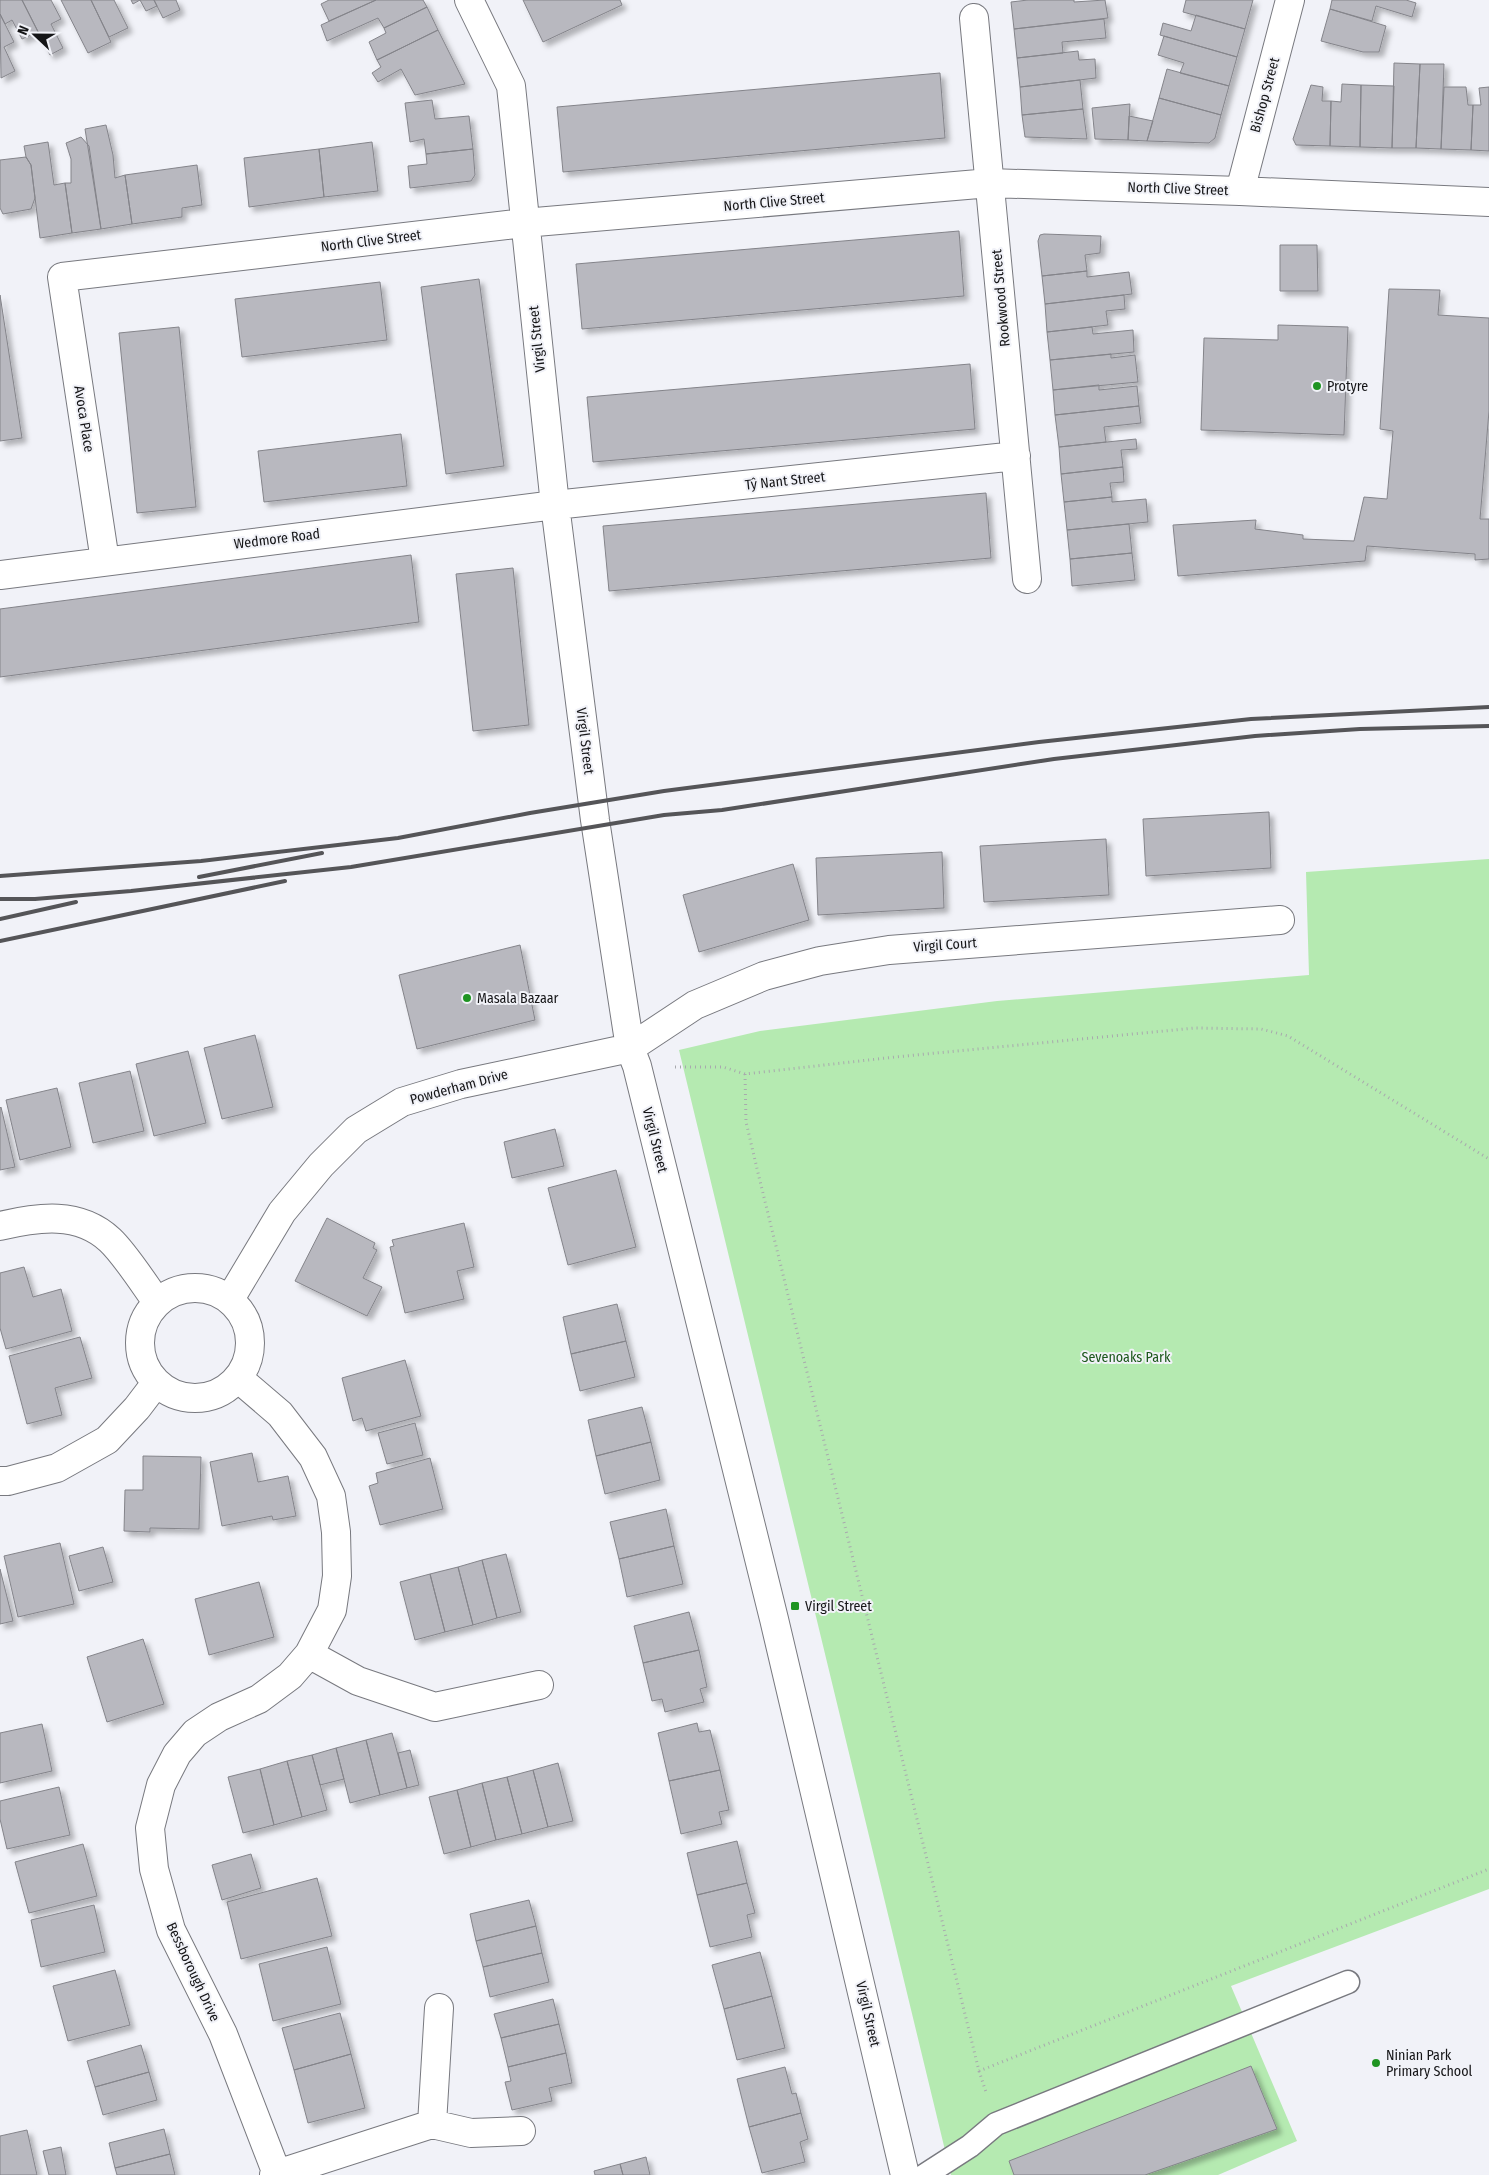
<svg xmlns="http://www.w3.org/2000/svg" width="1489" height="2175" font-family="'Fira Sans Condensed',sans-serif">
<defs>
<filter id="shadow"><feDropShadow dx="4.5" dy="4.5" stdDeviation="2.5" flood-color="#0004"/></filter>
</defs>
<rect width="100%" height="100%" fill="#f1f2f8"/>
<path fill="#b5eab1" d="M1489,859V1889L1231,1986L1297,2141L1218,2175H951L679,1050L760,1031L997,1001L1309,975L1306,872Z"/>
<path fill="#b8b8bf" stroke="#84848a" filter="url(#shadow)" d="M0,0H22L38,32L22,39L12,20L5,24L0,14Z
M22,0H51L61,19L51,24L63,48L50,55Z
M61,0H91L111,42L88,53Z
M91,0H114L128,28L109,37Z
M131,0H154L157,6L146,11L140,0L133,4Z
M154,0H176L180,10L163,18Z
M329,0H376L329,21L321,4Z
M376,0H423L427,7L384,28L378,18L327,41L321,25Z
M523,0H620L622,5L543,42Z
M1028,0H1074V2L1105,0L1108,18L1014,29L1011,2Z
M1186,0H1253L1245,29L1183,12Z
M1332,0H1406L1416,3L1412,17L1376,6L1372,21L1330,9Z
M427,7L438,30L377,60L369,42L386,33L384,28Z
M1330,9L1386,26L1379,52H1363L1321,41Z
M0,14L14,42L4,47L15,71L1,78Z
M1196,15L1245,29L1237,57L1160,35L1163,23L1191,31Z
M1104,19L1106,38L1062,42L1063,53L1017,58L1014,29Z
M438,30L465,84L415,95L401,69L378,82L372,73L381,67L377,60Z
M1164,36L1237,57L1229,86L1180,73L1184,63L1158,55Z
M1078,51L1079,60L1095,59L1096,78L1020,87L1017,58Z
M1394,63L1420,64L1416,148H1392Z
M1420,64H1444L1441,149L1416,148Z
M1167,69L1229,86L1221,115L1159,98Z
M940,73L945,138L563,172L557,107Z
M1080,80L1083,109L1022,115L1020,87Z
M1342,84L1361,85L1360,147L1330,146L1331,101L1341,102Z
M1311,85L1323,87L1322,101H1331L1330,146L1296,145L1293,139Z
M1361,85L1394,86L1392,148L1360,147Z
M1444,87H1466L1468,105H1473L1471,150L1441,149Z
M1489,87V151L1471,150L1473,105H1481L1479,88Z
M1159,98L1221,115L1215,138L1209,143L1147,141Z
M432,100L435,119L469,116L473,149L426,154L424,139L410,142L405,103Z
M1130,104L1128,140L1095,139L1092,108Z
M1083,109L1087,139L1025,137L1022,115Z
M1129,116L1153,121L1147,141L1128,140Z
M106,125L113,155L115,178L125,175L132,224L101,229L85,129Z
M81,137L89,146L101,229L72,233L65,183H71V159L66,143Z
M48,142L54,185L65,183L72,233L40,238L31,165L26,157L24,146Z
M372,142L378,191L324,197L319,149Z
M319,149L324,197L249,207L244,158Z
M473,149L475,175L471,181L410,188L408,166L427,164L426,154Z
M26,157L31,165L35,198L31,209L3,214L0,208V160Z
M197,165L202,205L182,208V217L132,224L125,175Z
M959,231L964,296L582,329L576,264Z
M1044,234L1101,236L1100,253L1085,255L1087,271L1042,276L1038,241L1040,235Z
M1280,245H1317L1318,291H1280Z
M1087,271V277L1129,272L1132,294L1045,304L1042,276Z
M479,279L504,466L446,474L421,287Z
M380,282L387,340L242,357L235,299Z
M1389,289L1440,290L1438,315L1489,318V411L1480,519H1489V559L1475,560V554L1367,546L1365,561L1178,576L1173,525L1256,520L1255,529L1303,535V539L1354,541L1364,497L1387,499L1393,431L1380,429Z
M0,295L22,438L0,441Z
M1124,295L1125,309L1106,311L1108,325L1047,332L1045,304Z
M1278,325L1348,327L1344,435L1201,430L1204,338L1278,340Z
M179,327L196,507L137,513L119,333Z
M1092,327L1093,334L1133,330L1134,352L1050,360L1047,332Z
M1111,354V358L1135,355L1138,382L1053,390L1050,360Z
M970,364L975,429L593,462L587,397Z
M1099,385V390L1137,386L1139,406L1055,415L1053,390Z
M1139,406L1141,423L1104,427L1106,442L1059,447L1055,415Z
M401,434L407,486L264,502L258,451Z
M1136,439L1137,449L1121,450L1123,467L1061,474L1059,447Z
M1123,467L1124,482L1110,483L1112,497L1064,502L1061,474Z
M986,493L991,558L609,591L603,526Z
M1112,497V502L1146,499L1148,522L1067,530L1064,502Z
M1129,524L1132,553L1070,559L1067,530Z
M1132,553L1135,580L1072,586L1070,559Z
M411,555L419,622L0,677V609Z
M513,568L529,725L473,731L456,574Z
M1269,812L1271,868L1146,876L1143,819Z
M1106,839L1109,895L984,902L980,846Z
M942,852L944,908L818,915L816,858Z
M793,864L809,920L699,952L683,895Z
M520,945L535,1020L417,1049L399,975Z
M255,1035L273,1107L222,1119L204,1048Z
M188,1051L206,1123L154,1136L136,1064Z
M130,1071L144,1131L93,1143L79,1083Z
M57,1088L71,1147L20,1160L6,1100Z
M1,1107L15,1167L0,1170V1108Z
M555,1129L564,1166L512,1178L504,1142Z
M616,1170L636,1247L568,1265L548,1188Z
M327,1218L375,1243L373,1248L377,1250L363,1278L382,1287L367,1316L295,1281Z
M464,1223L474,1267L457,1271L464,1299L405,1313L390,1247L394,1246L392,1240Z
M24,1267L33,1297L61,1289L72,1331L6,1349L0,1328V1273Z
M617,1304L626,1341L571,1354L563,1317Z
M80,1337L92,1378L55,1388L62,1415L27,1424L9,1356Z
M626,1341L635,1377L580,1391L571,1354Z
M405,1360L421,1416L366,1431L362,1418L353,1421L342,1378Z
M642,1407L651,1442L596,1456L588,1420Z
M415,1423L423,1455L387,1464L378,1433Z
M651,1442L660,1480L605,1494L596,1456Z
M252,1453L258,1482L288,1476L296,1516L273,1520L272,1516L222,1526L210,1462Z
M143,1456L201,1457L199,1529L150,1528V1532L124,1531L125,1490H143Z
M430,1458L443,1509L380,1525L369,1486L378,1483L376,1473Z
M666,1509L674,1546L619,1559L610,1522Z
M60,1543L74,1604L18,1617L4,1556Z
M674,1546L683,1584L627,1597L619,1559Z
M103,1547L113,1582L79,1591L69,1556Z
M506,1554L521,1612L497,1618L482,1560Z
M482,1560L497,1618L473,1625L458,1567Z
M458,1567L473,1625L445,1632L430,1574Z
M0,1569L13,1621L0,1624Z
M430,1574L445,1632L415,1640L400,1582Z
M259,1582L274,1637L209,1655L195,1599Z
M689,1612L699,1650L643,1663L634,1626Z
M143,1639L164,1704L107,1722L87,1657Z
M699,1650L707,1687L700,1689L704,1702L665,1712L662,1699L652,1701L643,1663Z
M697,1723L699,1732L710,1730L720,1770L669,1781L658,1733Z
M42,1724L52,1771L0,1783V1733Z
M392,1733L407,1788L380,1795L366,1740Z
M366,1740L380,1795L350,1803L336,1748Z
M336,1748L344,1779L320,1785L312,1755Z
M410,1750L419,1785L407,1788L398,1753Z
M312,1755L327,1810L302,1817L287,1761Z
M287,1761L302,1817L274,1825L260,1769Z
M558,1763L573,1821L548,1827L533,1770Z
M260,1769L274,1825L243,1833L228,1777Z
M533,1770L548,1827L522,1834L507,1777Z
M720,1770L729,1810L719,1812L722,1824L681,1834L669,1781Z
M507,1777L522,1834L496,1840L482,1783Z
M482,1783L496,1840L471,1847L457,1790Z
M59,1787L70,1835L7,1849L0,1819V1801Z
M457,1790L471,1847L444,1854L429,1797Z
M737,1841L747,1883L697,1895L687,1853Z
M83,1844L97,1896L29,1913L15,1862Z
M251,1854L261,1888L222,1900L212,1865Z
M317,1878L332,1936L241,1959L227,1902Z
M747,1883L755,1913L747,1915L752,1937L710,1947L697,1895Z
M529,1900L536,1926L476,1941L470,1914Z
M94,1905L105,1952L41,1967L31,1920Z
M536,1926L542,1953L483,1967L476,1941Z
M327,1947L341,2004L273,2021L259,1964Z
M760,1952L772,1996L724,2009L712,1965Z
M542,1953L549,1982L490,1997L483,1967Z
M115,1970L130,2025L68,2041L53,1986Z
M772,1996L785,2048L737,2060L724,2009Z
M553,1999L559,2024L501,2038L494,2014Z
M340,2013L351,2054L294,2070L282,2028Z
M559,2024L566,2053L508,2067L501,2038Z
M141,2045L149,2072L95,2087L87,2061Z
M566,2053L572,2083L549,2088L552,2101L512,2110L505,2082L511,2081L508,2067Z
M351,2054L365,2108L308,2123L294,2070Z
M1251,2066L1277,2129L1145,2175H1014L1009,2161Z
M785,2067L792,2094L796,2093L801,2113L749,2127L737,2079Z
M149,2072L157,2100L103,2115L95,2087Z
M801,2113L808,2139L800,2142L805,2162L762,2173L749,2127Z
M164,2129L170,2154L115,2168L109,2143Z
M27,2130L37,2175H0V2136Z
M61,2147L66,2175H49L43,2151Z
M170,2154L175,2175H117L115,2168Z
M646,2157L650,2175H623L620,2164Z
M620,2164L623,2175H595L594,2171Z"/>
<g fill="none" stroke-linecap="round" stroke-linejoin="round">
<defs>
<path id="lane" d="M925,2175L970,2146L996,2124L1348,1982"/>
<path id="street" d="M469,0L511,86L555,505L595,820L630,1048L637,1066L774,1619L905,2175
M974,18L1027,579
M1240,191L1290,0
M105,561L62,277L524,223L990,183L1240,191L1489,202
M0,575L555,505L1016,456
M0,1226C38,1217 79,1211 110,1240C125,1254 144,1284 157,1302
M140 1343a55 55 0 1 1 110 0a55 55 0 1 1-110 0Z
M230,1299L282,1212L321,1165L356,1130L402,1102L461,1084L630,1048L695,1005L764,976L820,961L889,950L1280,920
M238,1378L280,1414L313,1457L331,1496L336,1532L337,1576L332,1610L309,1654L290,1676L259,1699L219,1717L195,1733L177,1754L161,1785L150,1828L154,1869L171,1930L223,2034L277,2174
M0,1481H8L57,1468L107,1440L137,1408L156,1383
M309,1654L358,1681L435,1707L539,1685
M432,2124L439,2008
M274,2175L432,2124L471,2133L521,2131"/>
</defs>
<use href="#lane" stroke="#78797f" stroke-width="25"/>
<use href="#street" stroke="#78797f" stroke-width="30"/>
<path stroke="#a8a9ad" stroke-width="3" stroke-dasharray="1 4" stroke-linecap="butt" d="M675,1067H723L745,1074L895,1057L1195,1028L1261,1029L1288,1036L1489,1159
M745,1074L746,1122L759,1177L979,2071L1489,1869
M979,2071L986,2092"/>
<use href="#lane" stroke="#fff" stroke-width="22"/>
<use href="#street" stroke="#fff" stroke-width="28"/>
<path stroke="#555558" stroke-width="4" d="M0,876L201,861L398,838L530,813L664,791L1039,742L1251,719L1489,707
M199,877L322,853
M0,899H35L131,891L351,867L664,815L722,810L1054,759L1255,736L1360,729L1489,726
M0,919L76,902
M0,941L285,881"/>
</g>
<g fill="#1f9422" stroke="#f1f2f8" stroke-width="2">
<circle cx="1317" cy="386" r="5"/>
<circle cx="467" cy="998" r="5"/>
<rect x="790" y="1601" width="10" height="10" rx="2.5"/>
<circle cx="1376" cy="2063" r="5"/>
</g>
<g text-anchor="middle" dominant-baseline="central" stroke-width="4" stroke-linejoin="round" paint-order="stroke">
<g font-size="14" fill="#151517" stroke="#f1f2f8">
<text transform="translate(1265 95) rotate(-75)">Bishop Street</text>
<text transform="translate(1178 189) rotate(2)">North Clive Street</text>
<text transform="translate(774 202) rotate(-5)">North Clive Street</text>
<text transform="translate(371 241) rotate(-7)">North Clive Street</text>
<text transform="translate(1001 298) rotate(-95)">Rookwood Street</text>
<text transform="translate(537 339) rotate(-96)">Virgil Street</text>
<text transform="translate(84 419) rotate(81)">Avoca Place</text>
<text transform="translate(785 481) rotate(-6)">Tŷ Nant Street</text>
<text transform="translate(277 539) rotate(-7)">Wedmore Road</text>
<text transform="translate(585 741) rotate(83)">Virgil Street</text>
<text transform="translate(945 945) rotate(-4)">Virgil Court</text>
<text transform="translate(459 1087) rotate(-15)">Powderham Drive</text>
<text transform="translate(655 1140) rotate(76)">Virgil Street</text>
<text transform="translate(193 1972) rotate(65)">Bessborough Drive</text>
<text transform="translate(868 2014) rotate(77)">Virgil Street</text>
</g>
<g font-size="14" fill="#151517" stroke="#f1f2f8" text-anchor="start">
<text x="1327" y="386">Protyre</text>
<text x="477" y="998">Masala Bazaar</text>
<text x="805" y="1606">Virgil Street</text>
<text x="1386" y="2055">Ninian Park<tspan x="1386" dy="16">Primary School</tspan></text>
</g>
<g font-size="14" fill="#1b571b" stroke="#f1f2f8">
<text x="1126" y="1357">Sevenoaks Park</text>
</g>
</g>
<g transform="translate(35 35) rotate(292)" stroke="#f1f2f8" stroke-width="4" paint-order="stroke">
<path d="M0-4L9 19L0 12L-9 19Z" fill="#151517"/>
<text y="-8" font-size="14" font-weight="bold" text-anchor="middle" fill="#151517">N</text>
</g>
</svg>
